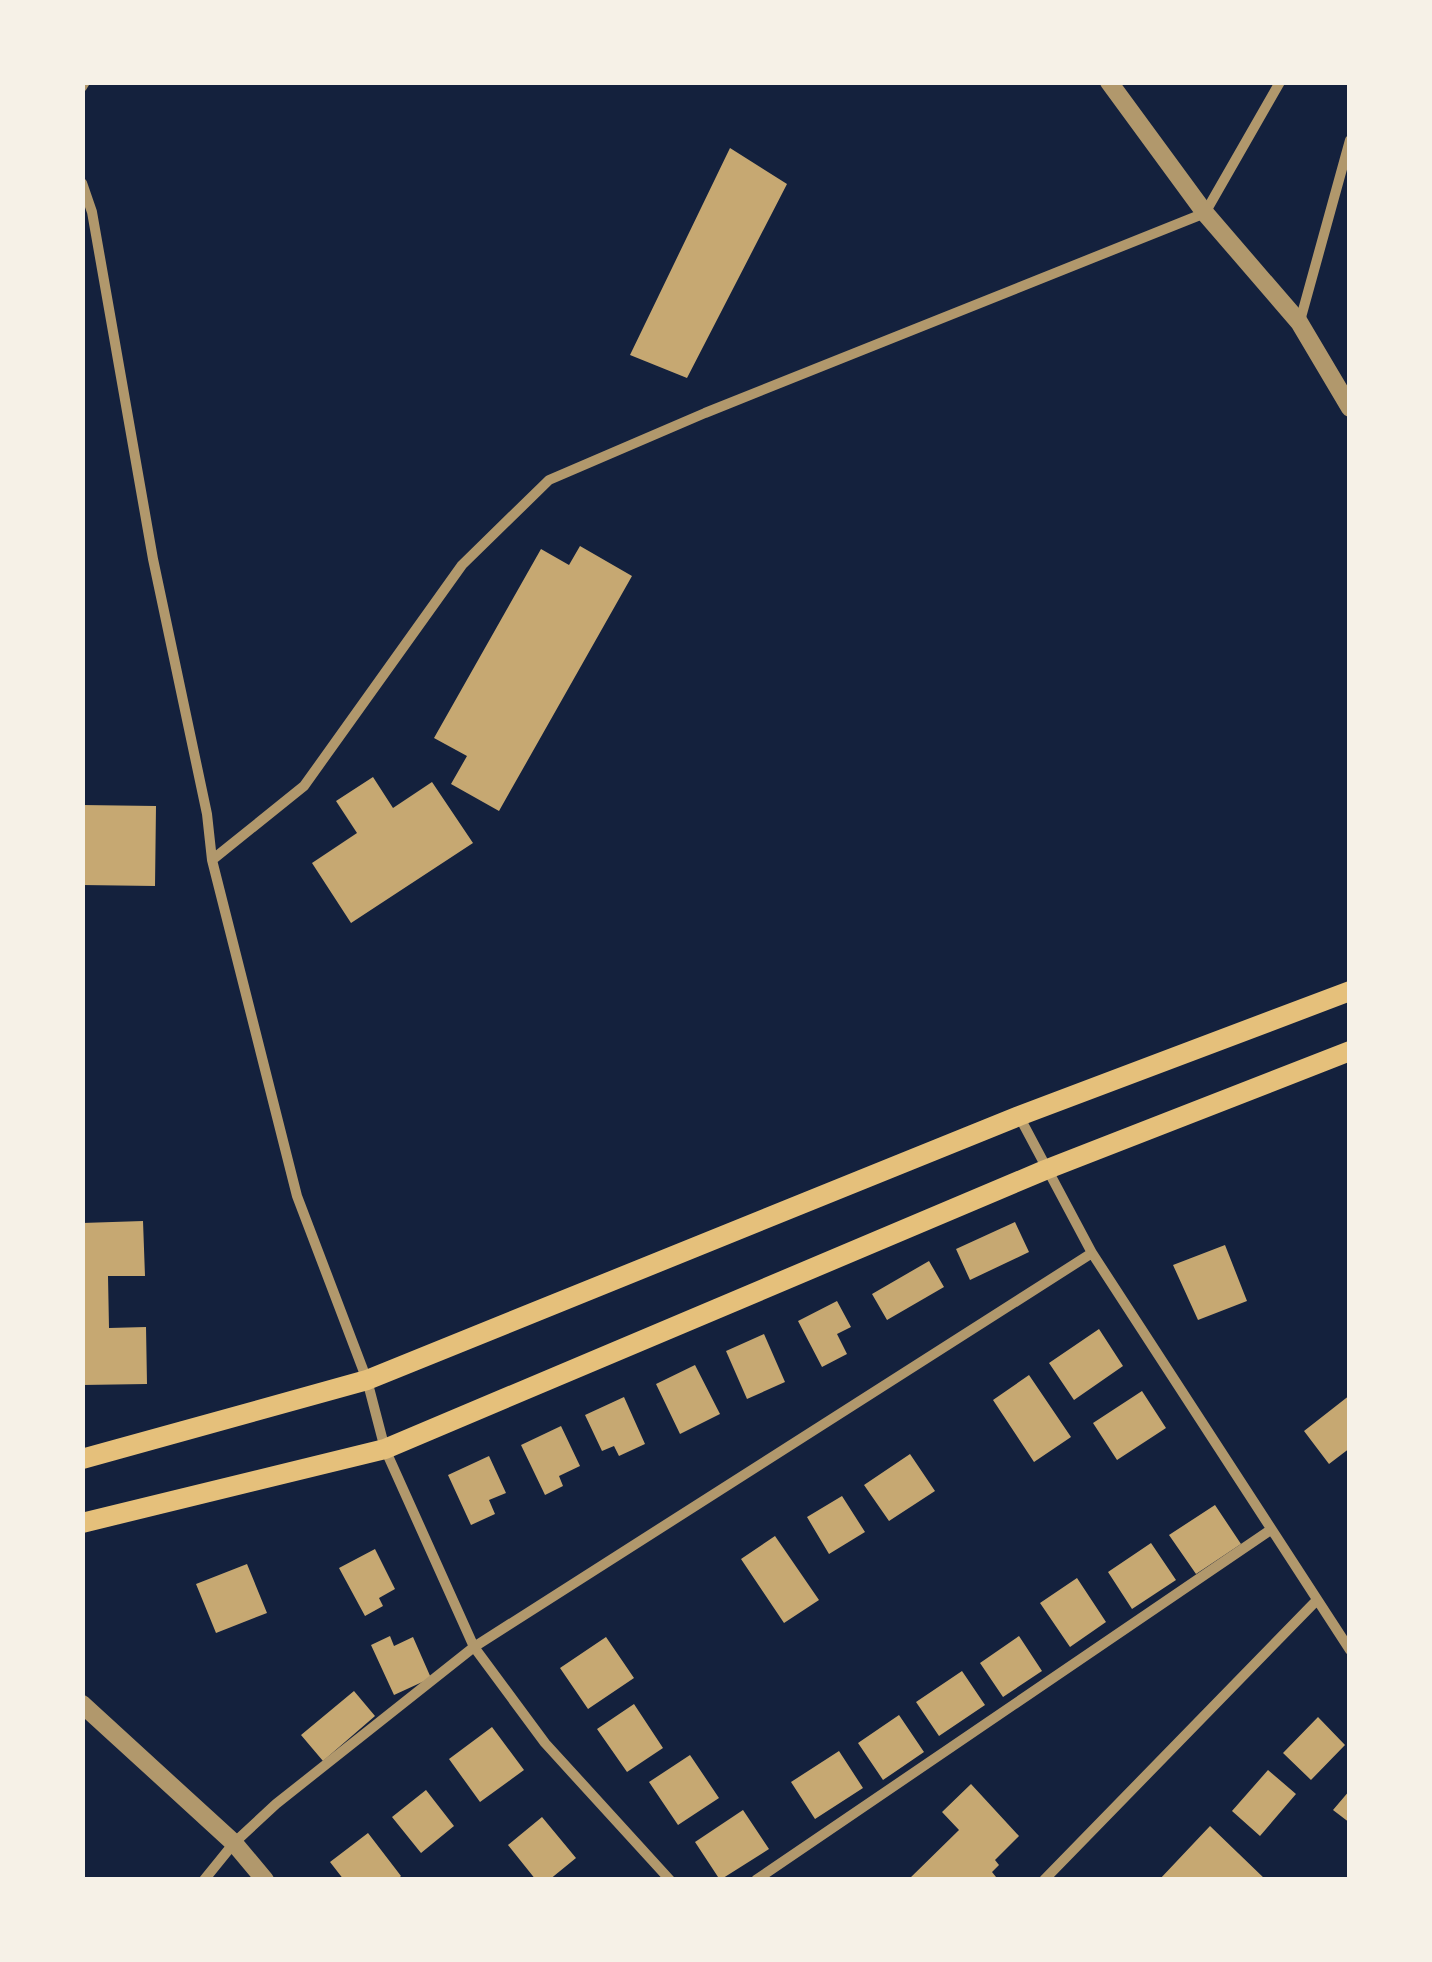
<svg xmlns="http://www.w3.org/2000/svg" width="1432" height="1962" font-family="'PT Sans Narrow',sans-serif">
<rect width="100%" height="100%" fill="#14213d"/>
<path fill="#c6a872" d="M730,148L787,184L687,378L630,355Z
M580,546L632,576L499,811L451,784L467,756L434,738L541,549L569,565Z
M373,777L393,808L432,782L473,843L351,923L312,863L357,833L336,801Z
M82,805L156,806L155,886L82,885Z
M143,1221L145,1276H108L109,1328L146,1327L147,1384L82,1385V1223Z
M1015,1222L1029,1252L970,1280L956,1249Z
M1225,1245L1247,1301L1198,1320L1173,1265Z
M929,1261L944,1287L887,1320L872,1294Z
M837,1301L851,1327L837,1334L847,1354L822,1367L798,1321Z
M1099,1329L1123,1366L1074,1400L1049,1363Z
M764,1334L785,1382L747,1399L726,1351Z
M695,1365L720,1414L680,1434L656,1384Z
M1029,1375L1071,1437L1034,1462L993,1400Z
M1142,1391L1166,1428L1117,1460L1093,1423Z
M1350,1395V1448L1329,1464L1304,1431Z
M624,1397L645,1444L619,1456L614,1446L602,1451L585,1415Z
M561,1426L580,1466L559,1476L563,1486L545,1495L521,1445Z
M910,1454L935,1491L889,1521L864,1485Z
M489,1456L506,1493L489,1500L495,1514L471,1525L448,1475Z
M842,1496L865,1532L829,1554L807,1517Z
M1215,1505L1241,1544L1196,1574L1169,1535Z
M775,1536L819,1600L784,1623L741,1559Z
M1151,1543L1176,1580L1132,1609L1108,1572Z
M375,1549L395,1589L379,1598L383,1606L365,1616L339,1568Z
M247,1564L267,1613L216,1633L196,1584Z
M1077,1578L1106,1622L1070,1647L1040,1603Z
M390,1636L394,1646L413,1637L431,1678L394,1695L371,1645Z
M1019,1636L1042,1671L1003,1697L980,1663Z
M606,1637L634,1678L588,1709L560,1668Z
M962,1671L985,1705L939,1736L916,1702Z
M354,1691L375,1716L323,1761L301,1735Z
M634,1704L663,1748L627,1772L597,1729Z
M899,1715L924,1752L883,1780L858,1743Z
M1318,1717L1345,1745L1311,1780L1283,1753Z
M492,1727L524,1770L480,1802L449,1759Z
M839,1751L863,1788L815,1819L791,1782Z
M690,1755L719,1798L678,1825L649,1782Z
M1268,1770L1296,1794L1260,1836L1232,1811Z
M971,1784L1019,1836L995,1860L999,1865L992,1872L996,1877L908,1880L959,1830L942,1812Z
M426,1790L454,1826L421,1853L392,1817Z
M1350,1790V1823L1333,1810Z
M743,1810L769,1849L720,1880L695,1842Z
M542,1817L576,1858L549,1880H536L508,1845Z
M1210,1826L1266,1880H1159Z
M368,1833L401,1876L397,1880H344L330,1862Z"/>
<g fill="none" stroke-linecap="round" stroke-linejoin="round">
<path stroke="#b1986c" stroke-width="10" d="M82,87L85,82
M82,183L92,212L153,559L207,814L212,860L297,1196L367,1380L385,1449L474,1647L545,1743L670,1880
M1300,321L1350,140
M212,860L304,786L462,565L549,480L705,413L1205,213L1280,82
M1019,1116L1092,1253L1350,1650
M204,1880L234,1843L276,1804L474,1647L1092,1253
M756,1880L1269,1531
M1044,1880L1316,1601"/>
<path stroke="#b1986c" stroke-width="18" d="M1109,82L1205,213L1299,322L1350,408
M82,1704L234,1843L265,1880"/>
<path stroke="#e5c07b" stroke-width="20" d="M82,1459L367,1380L1019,1116L1350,991
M82,1523L385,1449L1045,1170L1350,1051"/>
</g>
<rect width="1432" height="1962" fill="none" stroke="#f6f1e7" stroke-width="170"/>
</svg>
